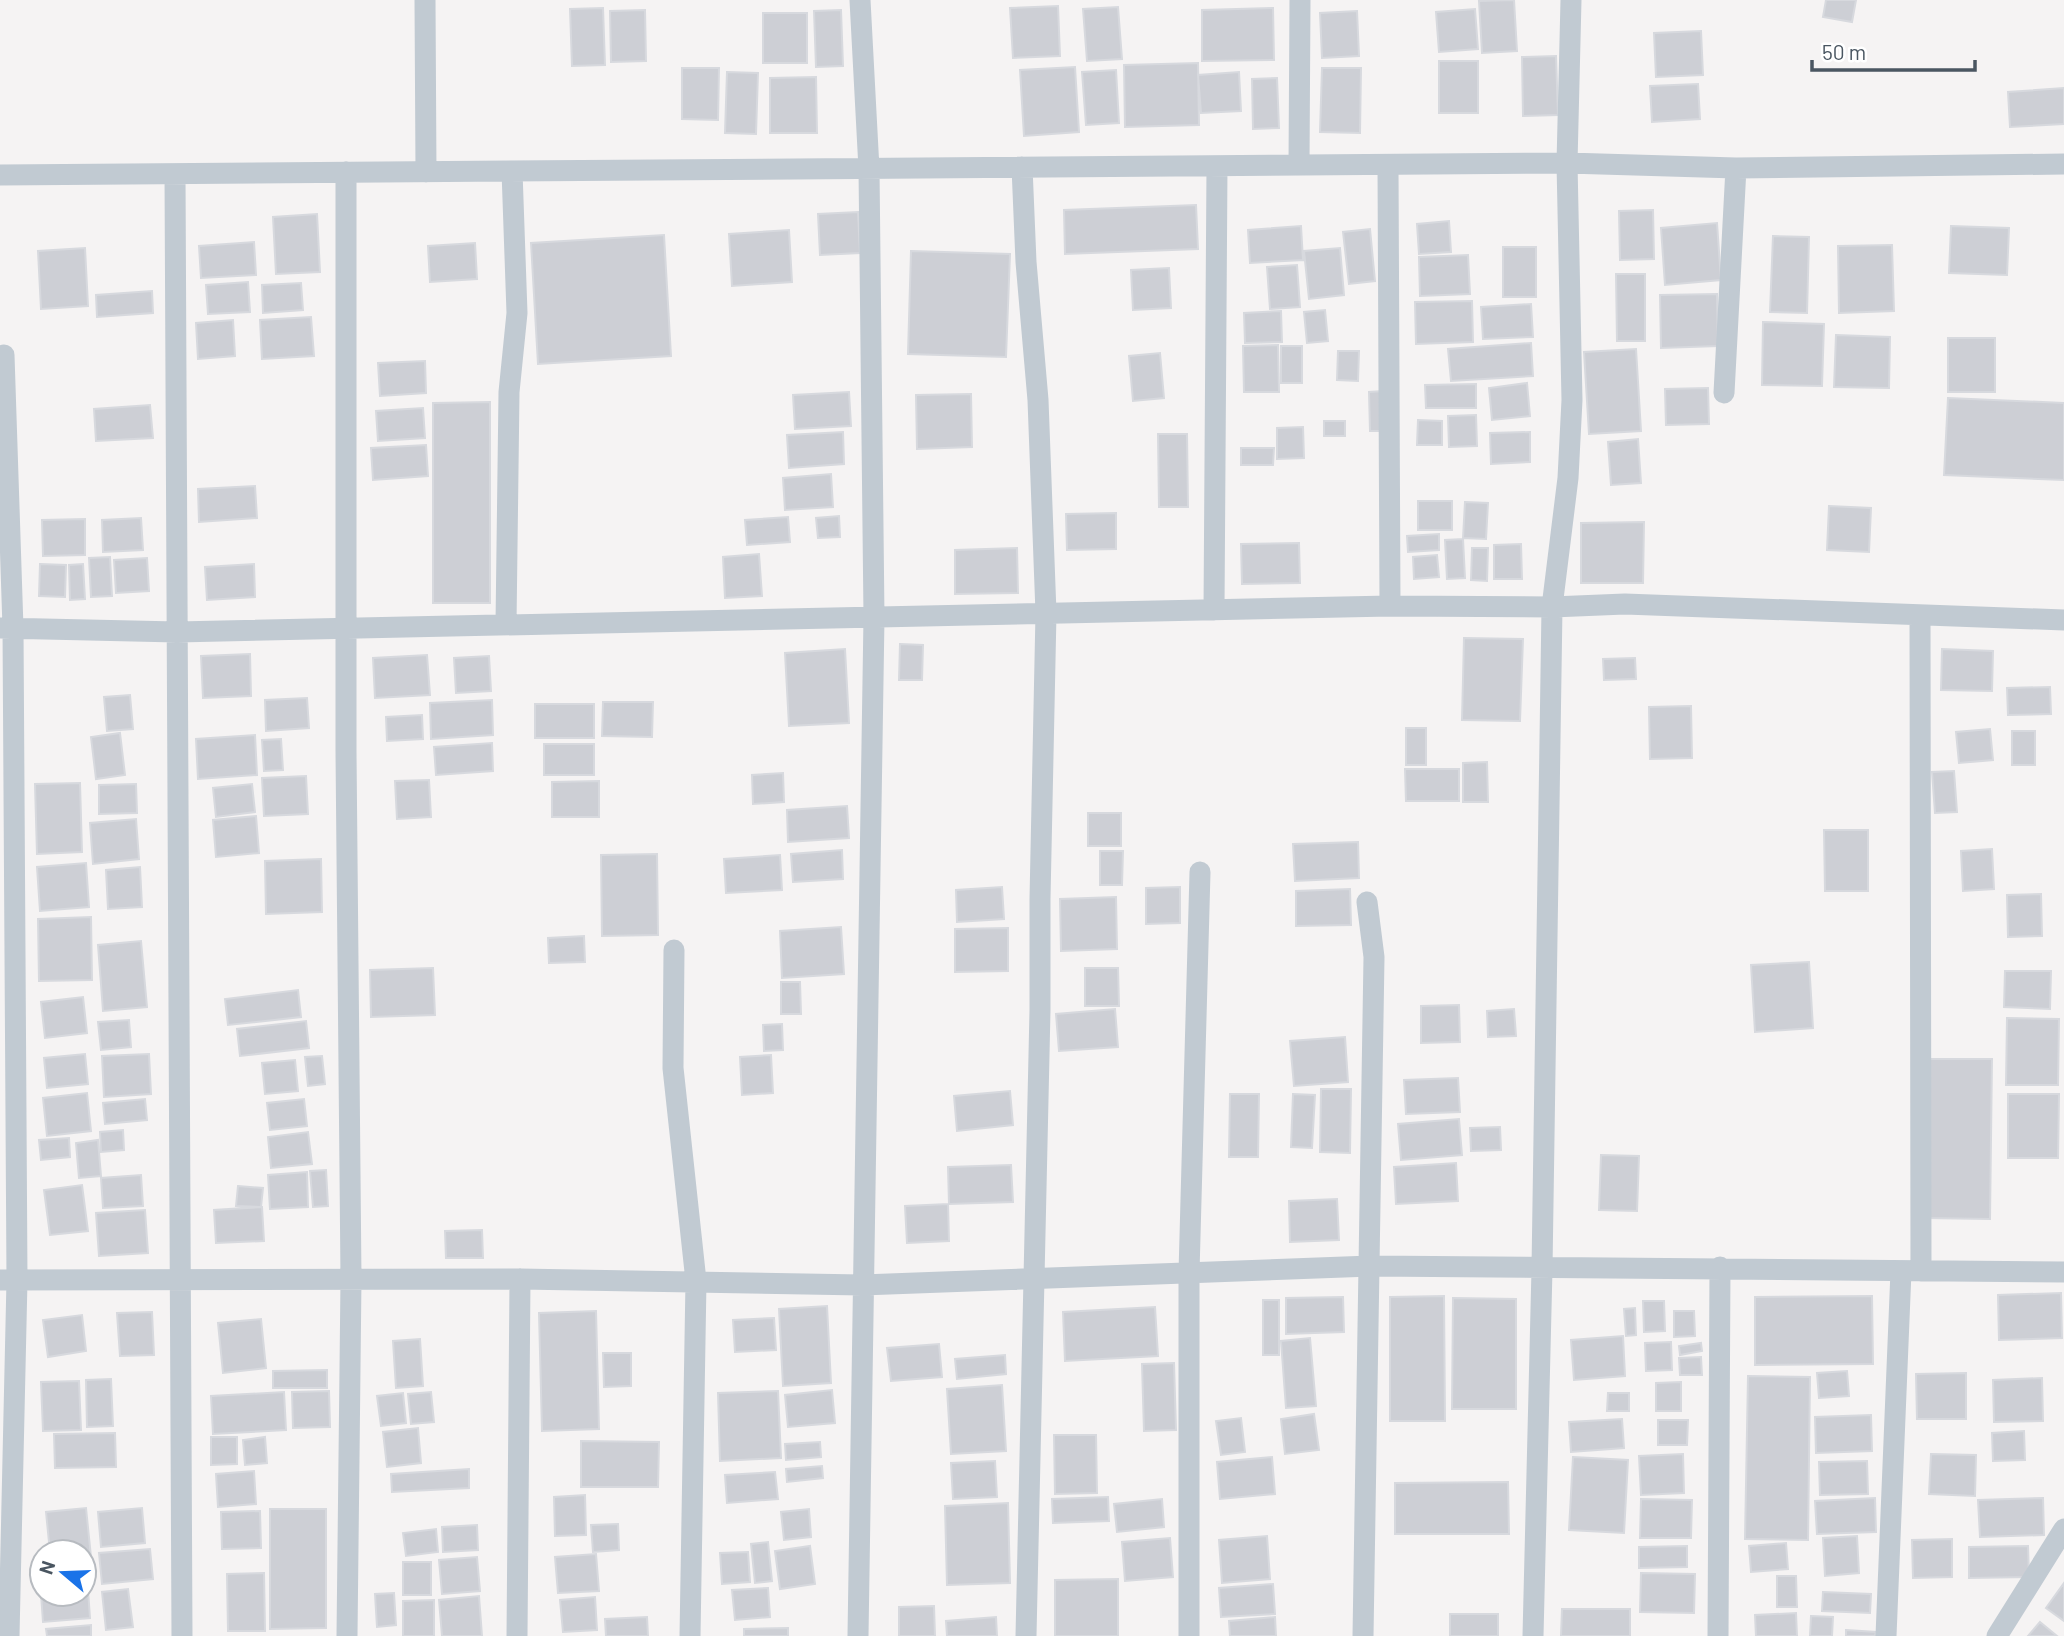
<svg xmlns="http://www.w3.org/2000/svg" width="2064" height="1636" font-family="Barlow,sans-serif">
<rect width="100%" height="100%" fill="#f5f3f3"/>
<path fill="#cdcfd5" stroke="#d7d9de" stroke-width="2" d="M1514,0L1517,51L1482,53L1479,1Z
M1826,0H1856L1852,22L1823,17Z
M1058,6L1060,56L1013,58L1010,8Z
M1118,7L1122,59L1087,61L1083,9Z
M603,8L605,65L572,66L570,9Z
M1273,8L1274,60L1202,61V10Z
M1475,9L1478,49L1439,52L1436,12Z
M645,10L646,61L611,62L610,11Z
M841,10L843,66L816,67L814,11Z
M1357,11L1359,56L1322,58L1320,13Z
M763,13H807V63H763Z
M1701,31L1703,75L1656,77L1654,33Z
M1556,56L1558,115L1523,116L1522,57Z
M1439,61H1478V113H1439Z
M1198,63L1199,125L1125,127L1124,65Z
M1075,67L1079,132L1024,136L1020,70Z
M682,68H719L718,120L682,119Z
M1322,68H1361L1360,133L1320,132Z
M1116,70L1119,123L1086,125L1082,72Z
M727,72L758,73L756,134L725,133Z
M1239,72L1241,111L1201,113L1198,75Z
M816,77L817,133H770V78Z
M1277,78L1279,128L1253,129L1252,79Z
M1698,84L1700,119L1652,122L1650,86Z
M2064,88V124L2010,127L2008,92Z
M1196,205L1198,249L1065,254L1064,210Z
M1653,210L1654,259L1620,260L1619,211Z
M858,212L860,253L820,255L818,214Z
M317,214L320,272L276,274L273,217Z
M1449,221L1451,252L1419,254L1417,224Z
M1717,223L1721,280L1665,285L1661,228Z
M1301,226L1303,260L1250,263L1248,230Z
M1951,226L2009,228L2007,275L1949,273Z
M1370,229L1375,281L1349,284L1343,232Z
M789,230L792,282L732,286L729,234Z
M664,235L671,356L538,364L531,243Z
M1773,236L1809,237L1807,313L1770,312Z
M254,242L256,275L201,278L199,246Z
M475,243L477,279L430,282L428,246Z
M1892,245L1894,311L1839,313L1838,246Z
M1503,247H1536V297H1503Z
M85,248L88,306L41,309L38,251Z
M1340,248L1344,295L1309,299L1304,251Z
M911,251L1010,254L1006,357L908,354Z
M1468,255L1470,294L1420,296L1419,257Z
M1297,265L1300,307L1270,309L1267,267Z
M1169,268L1171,308L1133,310L1131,270Z
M1616,274H1645V341H1617Z
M248,282L250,312L208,314L206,285Z
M301,283L303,310L263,313L262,285Z
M152,291L153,313L97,317L96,295Z
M1717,294L1718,346L1661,348L1660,295Z
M1472,301L1473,342L1416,344L1415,302Z
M1531,304L1533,337L1483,339L1481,307Z
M1325,310L1328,341L1307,343L1304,312Z
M1281,311L1282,342L1245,343L1244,313Z
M311,317L314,356L262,359L260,320Z
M233,320L235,356L198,359L196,323Z
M1763,322L1824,324L1822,386L1762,385Z
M1836,335L1890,337L1889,388L1834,387Z
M1948,338H1995V392H1948Z
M1531,343L1533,376L1451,381L1448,349Z
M1278,345L1279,392H1244L1243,346Z
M1281,346H1302V383H1281Z
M1636,349L1641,431L1589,434L1584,352Z
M1338,351H1359L1358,381L1337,380Z
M1160,353L1164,398L1133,401L1129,356Z
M425,361L426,393L380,396L378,363Z
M1527,383L1530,416L1492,420L1489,388Z
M1476,384V408H1426L1425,385Z
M1708,388L1709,424L1666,425L1665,389Z
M1383,391L1384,431H1370L1369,392Z
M849,392L851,426L795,429L793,395Z
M971,394L972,447L917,449L916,395Z
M1948,398L2064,403V480L1944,475Z
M490,402V603H433V403Z
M150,405L153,438L96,441L94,409Z
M423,408L425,438L378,441L376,411Z
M1476,415L1477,446L1449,447L1448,416Z
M1418,420L1442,421V445H1417Z
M1324,421H1345V436H1324Z
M1303,427L1304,458L1277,459V428Z
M843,432L844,464L789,468L787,435Z
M1530,432V462L1491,464L1490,433Z
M1158,434H1187L1188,507H1159Z
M1638,439L1641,483L1611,485L1608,442Z
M426,445L428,476L373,480L371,448Z
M1241,448H1274L1273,465H1241Z
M831,474L833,507L785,510L783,478Z
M255,486L257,518L199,522L198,489Z
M1418,501H1452V530H1418Z
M1465,502L1488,503L1486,539L1463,538Z
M1829,506L1871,508L1869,552L1827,550Z
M1116,513V549L1067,550L1066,514Z
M839,516L840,537L818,538L816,518Z
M788,517L790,542L747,545L745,520Z
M141,518L143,550L103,552L102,520Z
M85,519V555L43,556L42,520Z
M1644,522L1643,583H1581V523Z
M1439,534V550L1408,552L1407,536Z
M1463,539L1465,578L1447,579L1445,540Z
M1299,543L1300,583L1242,584L1241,544Z
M1521,544L1522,579H1494V545Z
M1017,548L1018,593L955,594V550Z
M1472,548H1488L1487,581L1471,580Z
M759,554L762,596L725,598L723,557Z
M1437,555L1439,577L1414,579L1413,557Z
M110,557L112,596L91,597L89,558Z
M147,558L149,591L116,593L114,560Z
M40,564L66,565L65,597L39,596Z
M83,564L85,599L70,600L69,565Z
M254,564L255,597L207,600L205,567Z
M1464,638L1523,639L1520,721L1462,720Z
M900,644L923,645L922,680H899Z
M845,649L849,723L789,726L785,653Z
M1942,649L1993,651L1992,691L1941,690Z
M250,654L251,696L203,698L201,656Z
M427,655L430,695L375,698L373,658Z
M489,656L491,691L456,693L454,658Z
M1635,658L1636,679L1604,680L1603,659Z
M2050,687L2051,714L2008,715L2007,688Z
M130,695L133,729L107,731L104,697Z
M307,698L309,728L266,731L265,700Z
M492,700L493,735L431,739L430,703Z
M603,702H653L652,737L602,736Z
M535,704H594V738H535Z
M1691,706L1692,758L1650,759L1649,707Z
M422,715L423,739L387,741L386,717Z
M1406,728H1426V765H1406Z
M1990,729L1993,760L1959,763L1956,732Z
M2012,731H2035V765H2012Z
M120,733L125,775L96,779L91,737Z
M255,735L257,775L198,779L196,739Z
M281,739L283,770L264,771L262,740Z
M492,743L493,771L436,775L434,747Z
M544,744H594V775H544Z
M1487,762L1488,802H1463V763Z
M1405,769H1459V801H1406Z
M1954,771L1957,812L1935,813L1932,772Z
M783,773L784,802L753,804L752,775Z
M306,776L308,814L264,816L262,778Z
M429,780L431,817L397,819L395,781Z
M599,781V817H552V782Z
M80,783L82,852L37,854L35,784Z
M136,784L137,813L99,814V785Z
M252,784L255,812L216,817L213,788Z
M847,806L849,838L788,842L787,810Z
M1088,813H1121V846H1088Z
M256,816L259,853L216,857L213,820Z
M136,819L139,859L93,864L90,823Z
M1824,830H1868V891H1825Z
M1358,842L1359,878L1295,881L1293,844Z
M1992,849L1994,889L1963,891L1961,851Z
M842,850L843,879L793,882L791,854Z
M1100,851H1123L1122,885H1100Z
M657,854L658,935L602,936L601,855Z
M780,855L782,890L726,893L724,859Z
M321,859L322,912L266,914L265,861Z
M86,863L89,907L40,911L37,867Z
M140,867L142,907L108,909L106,870Z
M1002,887L1004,919L957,922L956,890Z
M1180,887V923L1146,924V888Z
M1350,889L1351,925L1296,926V891Z
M2041,894L2042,936L2008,937L2007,895Z
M1116,897L1117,949L1061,951L1060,899Z
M91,917L92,980L39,981L38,919Z
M841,927L844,974L782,978L780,931Z
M1008,928V971L955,972V929Z
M584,936L585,962L549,963L548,938Z
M141,941L147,1007L103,1011L98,945Z
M1809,962L1813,1028L1755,1032L1751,965Z
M433,968L435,1015L371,1017L370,970Z
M1085,968H1118L1119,1006H1085Z
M2005,971H2051L2050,1009L2004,1007Z
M781,982H800L801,1014H781Z
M298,990L301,1017L228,1025L225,999Z
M83,997L87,1033L45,1038L41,1002Z
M1459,1005L1460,1042L1421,1043V1006Z
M1115,1009L1118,1047L1059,1051L1056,1014Z
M1514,1009L1516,1036L1488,1037L1487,1011Z
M2007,1018L2059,1019L2058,1085H2006Z
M129,1020L131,1047L101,1050L98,1022Z
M306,1021L309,1048L240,1056L237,1029Z
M782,1024L783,1050L764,1051L763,1025Z
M1345,1037L1348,1082L1294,1086L1290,1041Z
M85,1054L88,1084L47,1088L44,1058Z
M149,1054L151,1094L104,1097L102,1056Z
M771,1055L773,1093L742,1095L740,1057Z
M322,1056L325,1084L308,1086L305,1057Z
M1926,1059H1992L1990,1219L1924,1218Z
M295,1060L298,1091L265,1094L262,1063Z
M1458,1078L1460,1112L1406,1114L1404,1080Z
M1321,1089H1351L1350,1153L1320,1152Z
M1010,1091L1013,1125L957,1131L954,1096Z
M87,1093L91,1131L47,1136L43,1098Z
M1230,1094H1259L1258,1157H1229Z
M1293,1094L1315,1095L1312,1148L1291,1147Z
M2008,1094H2059L2058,1158H2008Z
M145,1099L147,1120L105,1124L103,1103Z
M304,1099L307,1126L270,1130L267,1103Z
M1459,1119L1462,1155L1401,1160L1398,1124Z
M1500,1127L1501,1150L1471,1151L1470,1128Z
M123,1130L124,1150L101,1152L100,1132Z
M308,1132L312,1164L271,1168L268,1137Z
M69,1138L70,1157L41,1160L39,1140Z
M98,1140L101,1176L79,1178L76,1143Z
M1601,1155L1639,1156L1637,1211L1599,1210Z
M1456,1163L1458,1201L1396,1204L1394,1167Z
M1011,1165L1013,1202L949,1204L948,1167Z
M326,1170L328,1206L313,1207L310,1171Z
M307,1172L308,1207L270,1209L268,1175Z
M141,1175L143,1206L103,1208L101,1178Z
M82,1185L88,1231L50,1235L44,1190Z
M238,1186L263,1188L261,1207L236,1206Z
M1337,1199L1339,1240L1290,1242L1289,1201Z
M948,1204L949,1241L907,1243L905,1206Z
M262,1207L264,1241L216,1243L214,1210Z
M145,1210L148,1253L99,1256L96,1213Z
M482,1230L483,1258H446L445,1231Z
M2061,1293L2062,1338L1999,1340L1998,1295Z
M1444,1296L1445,1421H1390V1297Z
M1872,1296L1873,1364L1755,1365V1297Z
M1343,1297L1344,1332L1286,1334V1298Z
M1453,1298L1516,1299V1409H1452Z
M1263,1300H1279V1355H1263Z
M1643,1301H1664L1665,1331L1644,1332Z
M827,1306L831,1383L783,1386L779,1309Z
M1155,1307L1158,1356L1065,1361L1063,1312Z
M1635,1308L1636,1335L1626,1336L1624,1309Z
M596,1311L599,1429L542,1431L539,1313Z
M1674,1311H1694L1695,1336L1674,1337Z
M152,1312L154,1355L120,1356L117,1313Z
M82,1315L86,1351L48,1357L43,1320Z
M774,1318L776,1350L735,1352L733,1320Z
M261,1319L266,1368L223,1373L218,1323Z
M1623,1336L1625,1376L1574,1380L1571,1340Z
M1310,1338L1316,1406L1286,1408L1281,1341Z
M420,1339L423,1386L396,1388L393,1341Z
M1671,1342L1672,1370L1646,1371L1645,1343Z
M1701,1343L1702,1351L1680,1355L1679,1346Z
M939,1344L942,1377L891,1381L887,1348Z
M603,1353H631V1386L604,1387Z
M1005,1355L1006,1374L957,1379L955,1359Z
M1701,1357L1702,1375H1680L1679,1358Z
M1174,1363L1176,1430L1144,1431L1142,1364Z
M327,1370V1388H273V1371Z
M1847,1371L1849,1396L1819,1398L1817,1373Z
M1966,1373V1419H1917L1916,1374Z
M1748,1376L1810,1377L1808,1540L1745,1539Z
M2042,1378L2043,1421L1994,1422L1993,1380Z
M111,1379L113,1426L87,1427L86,1380Z
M79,1381L81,1430L43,1431L41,1382Z
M1681,1382V1411H1656V1383Z
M1002,1385L1006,1451L951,1454L947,1389Z
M832,1390L835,1423L788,1427L785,1395Z
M329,1391L330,1427L293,1428L292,1392Z
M778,1391L781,1458L720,1461L718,1393Z
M284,1392L286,1430L213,1434L211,1396Z
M431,1392L434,1422L411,1424L408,1394Z
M403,1393L406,1423L381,1426L377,1396Z
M1608,1393H1629V1411H1607Z
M1314,1414L1319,1450L1285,1454L1281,1419Z
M1871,1415L1872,1451L1816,1453L1815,1417Z
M1241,1418L1245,1452L1221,1455L1216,1421Z
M1622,1419L1624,1448L1571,1452L1569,1422Z
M1658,1420H1688L1687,1445H1658Z
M418,1428L421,1463L387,1467L383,1432Z
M2024,1431L2025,1460L1993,1461L1992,1433Z
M115,1433L116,1467L55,1468L54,1434Z
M1054,1435H1096L1097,1493L1055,1494Z
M211,1437H237V1464L211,1465Z
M265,1437L267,1463L245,1465L243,1440Z
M581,1441L659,1442L658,1487H581Z
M820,1442L821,1457L786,1460L785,1444Z
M1683,1454L1684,1493L1641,1495L1639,1456Z
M1931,1454L1976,1455L1975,1496L1929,1494Z
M1272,1457L1275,1494L1220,1499L1217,1462Z
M1573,1457L1628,1460L1624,1533L1569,1530Z
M995,1461L997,1497L953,1499L951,1463Z
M1867,1461L1868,1494L1820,1495L1819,1462Z
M822,1466L823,1478L787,1482L786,1469Z
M469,1469V1488L392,1492L391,1474Z
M254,1471L256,1504L218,1507L216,1474Z
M775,1472L778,1499L727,1503L725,1475Z
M1508,1482L1509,1534H1395V1483Z
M585,1495L586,1535L555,1536L554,1497Z
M1108,1497L1109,1521L1053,1523L1052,1499Z
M1875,1498L1876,1532L1817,1534L1815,1501Z
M2043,1498L2044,1535L1980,1537L1978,1500Z
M1162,1499L1164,1527L1117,1532L1114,1504Z
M1641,1499L1692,1500L1691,1538H1640Z
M1008,1503L1010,1583L947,1585L945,1506Z
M86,1508L91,1557H84V1552H50L46,1512Z
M142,1508L145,1543L101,1547L98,1512Z
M270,1509H326V1628L270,1629Z
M809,1509L811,1537L784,1540L781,1512Z
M260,1511L261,1548L222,1549L221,1512Z
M618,1524L619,1550L593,1552L591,1525Z
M477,1525L478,1550L443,1552L442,1527Z
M436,1529L438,1552L406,1556L403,1533Z
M1267,1536L1270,1579L1222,1583L1219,1540Z
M1857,1536L1859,1573L1825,1576L1823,1538Z
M1170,1538L1173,1577L1125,1581L1122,1542Z
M1952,1539V1577L1913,1578L1912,1540Z
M768,1542L772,1581L755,1583L751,1544Z
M1786,1543L1788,1569L1751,1572L1749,1546Z
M810,1546L815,1584L780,1589L775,1551Z
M1687,1546V1567L1639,1568V1547Z
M2028,1546L2029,1577L1969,1578V1547Z
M150,1549L153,1579L102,1584L99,1553Z
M748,1552L750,1582L722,1584L720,1553Z
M596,1554L599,1591L558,1593L555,1557Z
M477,1557L480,1591L442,1594L439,1560Z
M403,1562H431V1595H403Z
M264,1573L265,1631H228L227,1574Z
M1641,1573L1695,1574L1694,1613L1640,1612Z
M1777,1576H1796L1797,1607H1777Z
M1118,1579V1636H1055V1580Z
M2064,1583V1621L2046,1608Z
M1273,1584L1275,1614L1221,1617L1219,1588Z
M768,1588L770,1617L735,1620L732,1590Z
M128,1589L133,1627L106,1630L102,1592Z
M88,1590L90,1618L43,1622L41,1594H84V1591Z
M1823,1592L1871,1594L1870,1613L1822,1611Z
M394,1593L396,1625L377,1627L375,1594Z
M479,1596L482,1636H442L439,1600Z
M595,1597L597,1630L563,1632L560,1600Z
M434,1600V1636H403V1601Z
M934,1606L935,1636H899V1607Z
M1562,1609H1630V1636H1561Z
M1796,1613L1797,1636H1756L1755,1615Z
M1450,1614H1498V1636H1450Z
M1811,1616L1833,1617L1832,1636H1810Z
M647,1617L648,1636H606L605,1619Z
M996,1617L997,1636H947L946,1621Z
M1275,1617L1276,1636H1230L1229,1621Z
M2040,1622L2057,1636H2028Z
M91,1625V1636H47L46,1629Z
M788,1628V1636H744V1629Z
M1846,1630L1876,1632L1875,1636H1846Z"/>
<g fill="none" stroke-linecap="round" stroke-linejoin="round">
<path stroke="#c1cad2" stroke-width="21" d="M425,0L426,172
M1299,165L1300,0
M1388,165L1390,606
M1022,167L1026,262L1038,400L1046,613L1040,899V1010L1026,1636
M346,172V751L351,1279L347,1636
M175,174L182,1636
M0,175L1567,163L1736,168L2064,164
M4,355L13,628L17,1280L9,1636
M1724,393L1736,168
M1214,610L1217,166
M1920,615L1921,1271
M506,625L509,392L517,313L512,171
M0,628L177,632L1390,606L1552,607L1625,604L2064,620
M674,950L673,1068L696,1281L690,1636
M0,1280L520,1279L862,1285L1371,1266L2064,1272
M517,1636L520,1279
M858,1636L874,617L869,169L860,0
M1189,1636V1273L1200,872
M1363,1636L1374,957L1367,902
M1533,1636L1542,1269L1552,607L1568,478L1572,400L1567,163L1571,0
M1718,1636L1720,1267
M1886,1636L1901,1271
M1997,1636L2064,1529"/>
</g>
<g transform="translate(63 1573) rotate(289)"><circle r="33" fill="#ffffff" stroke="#b7bbc0" stroke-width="2"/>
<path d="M0-5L12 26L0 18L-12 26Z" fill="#1a73e8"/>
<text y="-10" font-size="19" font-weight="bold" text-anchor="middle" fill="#4a5661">N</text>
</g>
<path d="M1812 60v10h163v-10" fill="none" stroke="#4a5661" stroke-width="3.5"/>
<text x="1822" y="60" font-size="21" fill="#4a5661" stroke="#ffffff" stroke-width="5" paint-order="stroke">50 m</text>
</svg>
